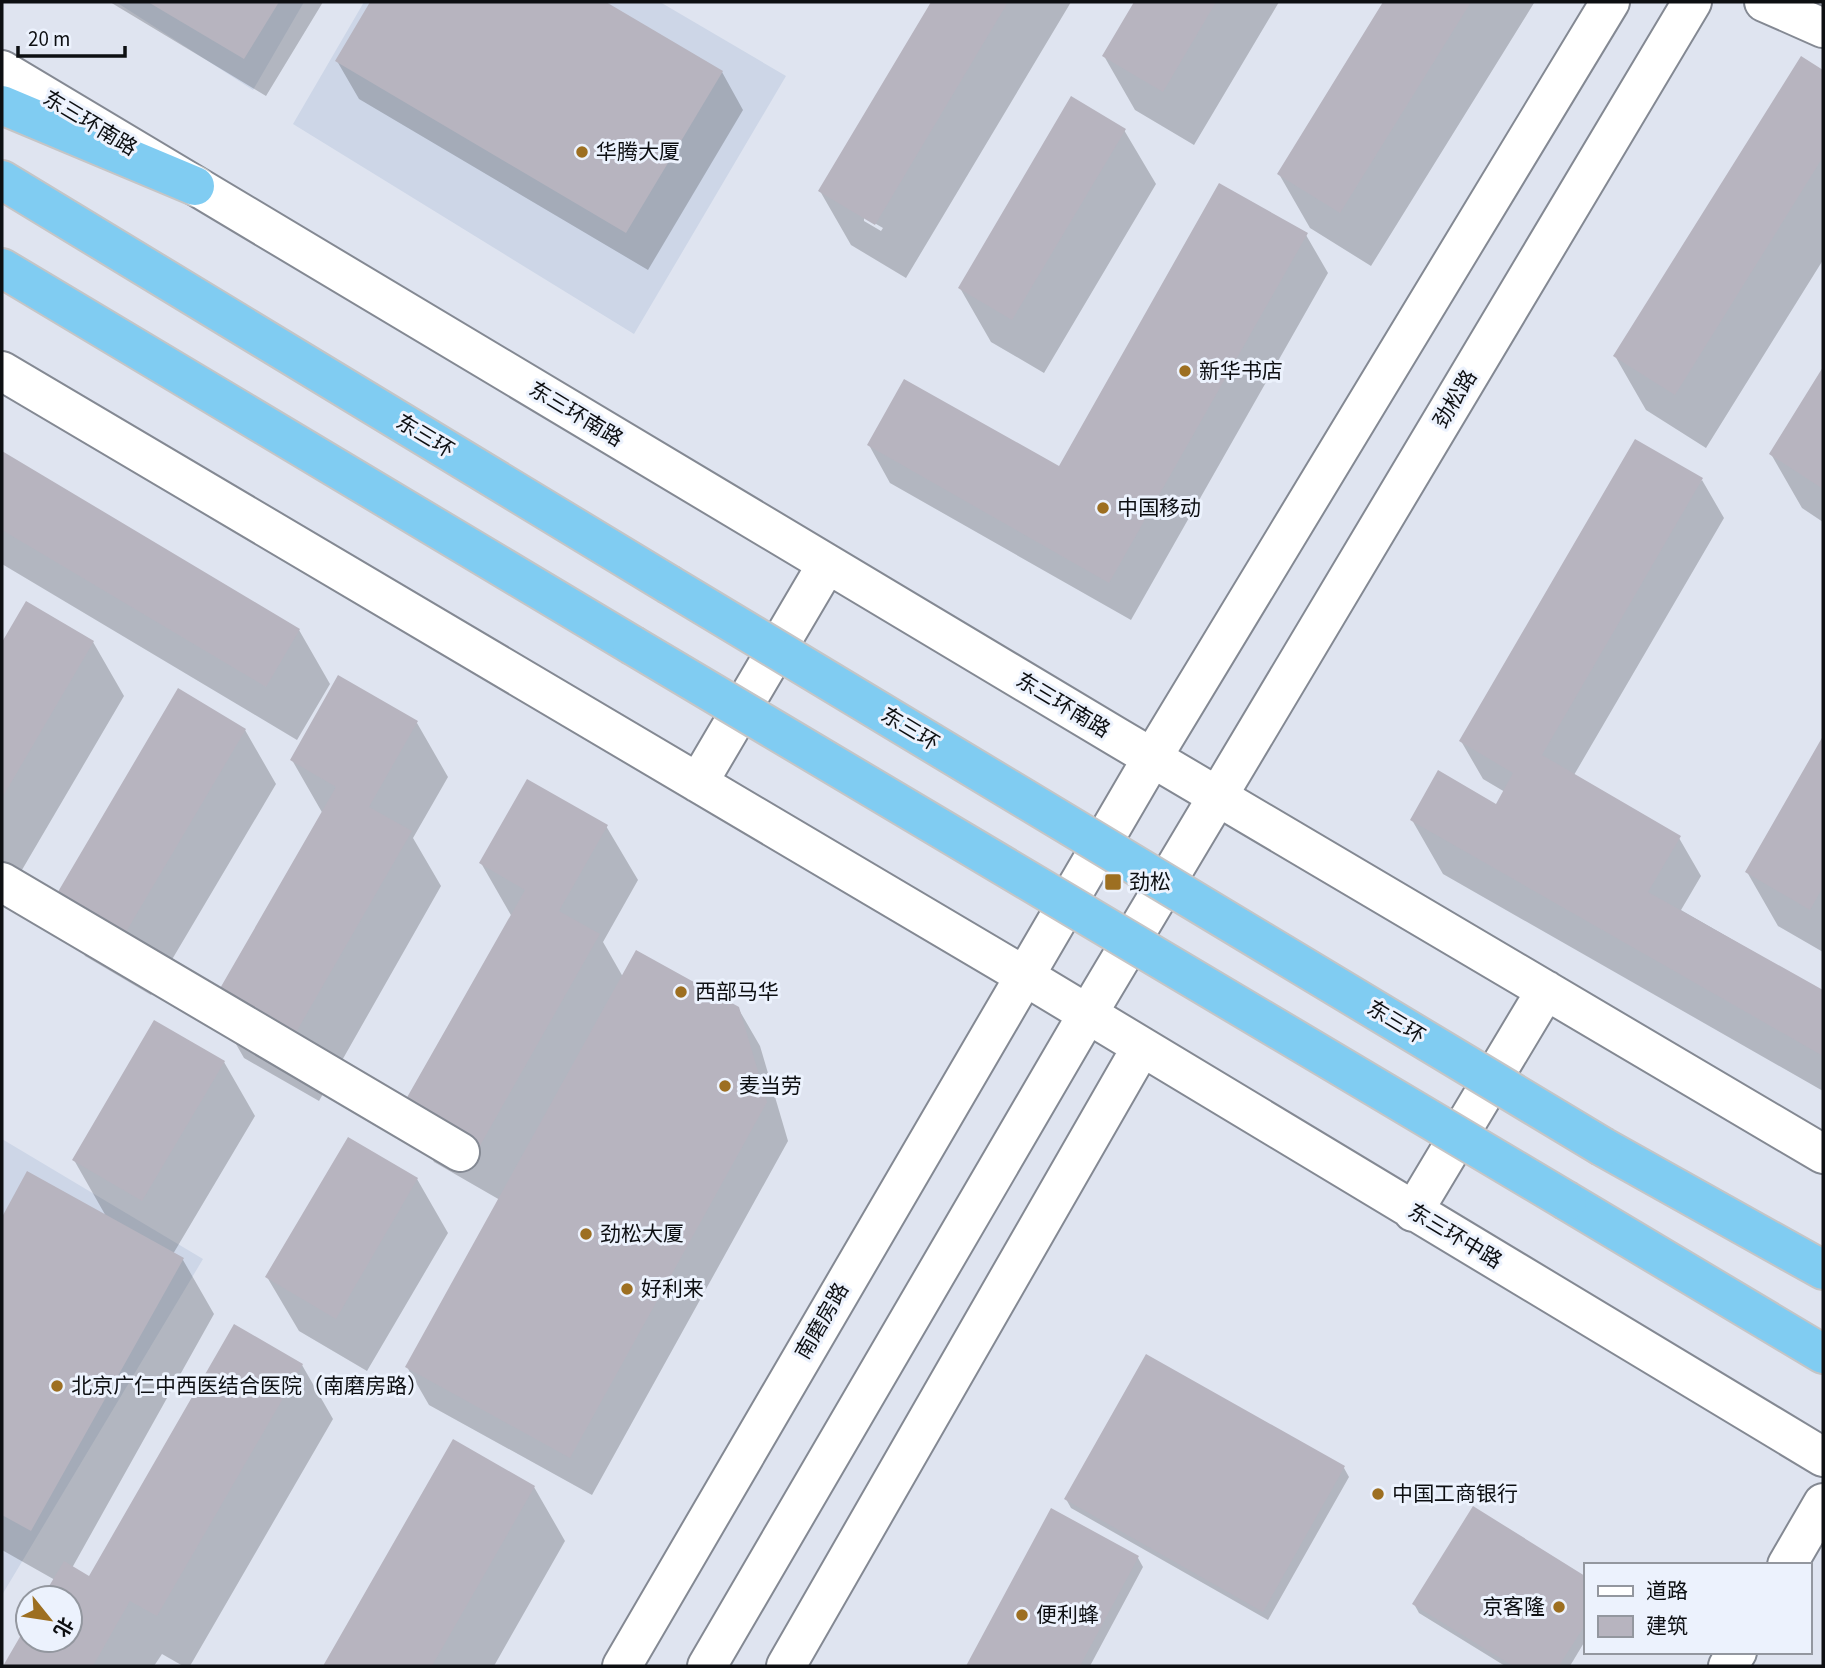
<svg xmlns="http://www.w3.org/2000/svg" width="1825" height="1668" font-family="'Source Sans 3','Noto Sans SC',sans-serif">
<rect width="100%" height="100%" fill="#dfe4f0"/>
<path fill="#cdd6e7" d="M116,2H304L253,90Z
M364,2H660L786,76L634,334L293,124Z
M2,1139L203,1259L2,1595Z"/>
<path fill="#0003" fill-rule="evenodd" d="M110,2H323L266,96Z
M372,2H603L722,72L743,110L648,270L359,99L337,61Z
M933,2H1071L906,278L851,245L820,191ZM864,217L883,228L881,231L864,221Z
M1136,2H1279L1194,145L1135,110L1104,56Z
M1385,2L1534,3L1371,266L1310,228L1279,174Z
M1801,58L1823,72V260L1706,448L1646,410L1615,356Z
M1124,130L1156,184L1044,373L991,342L960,288Z
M1306,235L1328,273L1131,620L890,483L869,445L1060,469Z
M1823,370V522L1802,508L1771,454Z
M2,453L299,630L330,684L297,740L2,564Z
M1702,480L1724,518L1574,775L1679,838L1701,876L1681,910L1823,992V1091L1443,874L1412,820L1497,805L1505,792L1483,779L1461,741Z
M27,603L93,642L124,696L2,904V646Z
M417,723L448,777L413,838L441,886L319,1101L244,1058L213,1004L323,814L292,760Z
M245,730L276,784L151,995L85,956L54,902Z
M1823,740V952L1778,926L1747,872Z
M606,826L638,880L603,942L623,977L738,1008L760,1046L788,1141L592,1495L429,1405L407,1367L500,1200L434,1162L403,1108L512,917L481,863Z
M224,1062L255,1116L173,1254L183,1260L214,1314L72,1568L89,1578L302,1365L333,1419L190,1666H183L162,1654L154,1666H5L28,1626V1640H70V1598H44L55,1580L2,1550V1221L28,1174L107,1218L74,1160Z
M417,1179L448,1233L367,1371L299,1331L267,1277Z
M454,1441L534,1487L565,1541L494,1666H325Z
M1344,1468L1349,1477L1268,1620L1071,1508L1066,1499Z
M1473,1509L1585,1578V1641L1570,1666H1505L1419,1613L1414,1604Z
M1052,1511L1138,1558L1143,1567L1090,1666H968Z"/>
<path fill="#b7b4bf" d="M148,2H279L244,59Z
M370,2H606L723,71L626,233L335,61Z
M931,2H1008L875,225L818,191Z
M1134,2H1216L1163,92L1102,56Z
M1383,2H1471L1340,213L1277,174Z
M1801,56L1823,70V157L1675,395L1613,356Z
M1071,96L1126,129L1012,320L958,288Z
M1219,183L1308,233L1109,583L867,445L904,379L1059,466Z
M1823,367V489L1769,454Z
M1635,439L1703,478L1542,755L1681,836L1648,892L1823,990V1056L1410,820L1438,770L1496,804L1513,773L1459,741Z
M2,451L300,629L266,687L2,530Z
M26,601L94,641L2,798V642Z
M338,675L418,721L369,807L412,831L287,1048L211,1004L336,787L290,760Z
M178,688L246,729L120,942L52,902Z
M1823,736V887L1810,910L1745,872Z
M527,779L608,825L559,911L600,934L477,1151L401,1108L525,890L479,863Z
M636,950L739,1007L767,1102L570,1458L405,1367Z
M154,1020L225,1061L142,1201L72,1160Z
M348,1137L418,1178L336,1319L265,1277Z
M27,1171L184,1258L31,1531L2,1515V1217Z
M234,1324L303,1364L157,1616L130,1601L93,1666H3L28,1623V1640H70V1598H42L64,1561L89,1576Z
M1146,1354L1345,1466L1263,1612L1064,1499Z
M453,1439L535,1486L432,1666H323Z
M1473,1506L1585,1576V1625L1559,1666H1513L1412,1604Z
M1051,1508L1139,1556L1080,1666H966Z"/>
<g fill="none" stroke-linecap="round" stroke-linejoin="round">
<defs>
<path id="minor" d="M1764,2L1823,28
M2,882L460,1152
M1787,1565L1823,1503
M1728,1666L1737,1652"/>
<path id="tertiary" d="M2,70L1117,737L1823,1154
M2,371L1023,975L1823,1457
M698,783L827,564
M1413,1212L1546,990
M786,1666L1141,1048"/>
<path id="secondary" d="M622,1666L1152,758L1610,2
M707,1666L1087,1015L1692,2"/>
<path id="trunk" d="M2,105L195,186
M2,180L668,584
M2,268L632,645
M1603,1147L1823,1270
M1567,1201L1823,1354"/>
</defs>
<use href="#minor" stroke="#848993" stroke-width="42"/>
<use href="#tertiary" stroke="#848993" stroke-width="42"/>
<use href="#secondary" stroke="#848993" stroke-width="42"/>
<use href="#trunk" stroke="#c5c5c6" stroke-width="42"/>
<use href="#minor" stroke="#fff" stroke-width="38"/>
<use href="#tertiary" stroke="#fff" stroke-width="38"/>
<use href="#secondary" stroke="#fff" stroke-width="38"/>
<use href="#trunk" stroke="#80ccf2" stroke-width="38"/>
<defs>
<path id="trunk-bridge" d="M668,584L1603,1147
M632,645L1567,1201"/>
</defs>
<use href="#trunk-bridge" stroke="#c5c5c6" stroke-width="42" stroke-linecap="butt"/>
<use href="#trunk-bridge" stroke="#80ccf2" stroke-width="38"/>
</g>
<g fill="#9d6f21" stroke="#ecf2fd" stroke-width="2.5">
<circle cx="582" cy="152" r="7"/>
<circle cx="1185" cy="371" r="7"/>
<circle cx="1103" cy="508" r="7"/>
<rect x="1104" y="873" width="18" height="18" rx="3.5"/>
<circle cx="681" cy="992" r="7"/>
<circle cx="725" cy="1086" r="7"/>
<circle cx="586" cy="1234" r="7"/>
<circle cx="627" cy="1289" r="7"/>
<circle cx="57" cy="1386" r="7"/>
<circle cx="1378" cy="1494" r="7"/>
<circle cx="1559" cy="1607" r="7"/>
<circle cx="1022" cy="1615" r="7"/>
</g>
<g text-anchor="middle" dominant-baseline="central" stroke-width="6" stroke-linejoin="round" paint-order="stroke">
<g font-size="21" fill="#0d0f12" stroke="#ecf2fd">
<text transform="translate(90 123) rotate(31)">东三环南路</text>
<text transform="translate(1455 399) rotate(-59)">劲松路</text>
<text transform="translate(576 414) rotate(31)">东三环南路</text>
<text transform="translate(425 436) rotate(31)">东三环</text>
<text transform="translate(1063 705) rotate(31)">东三环南路</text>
<text transform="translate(910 729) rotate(31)">东三环</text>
<text transform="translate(1396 1022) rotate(31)">东三环</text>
<text transform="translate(1455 1236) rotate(31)">东三环中路</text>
<text transform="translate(822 1321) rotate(-60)">南磨房路</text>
</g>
<g font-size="21" fill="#0d0f12" stroke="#ecf2fd" text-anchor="start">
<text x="596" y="152">华腾大厦</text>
<text x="1199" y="371">新华书店</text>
<text x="1117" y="508">中国移动</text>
<text x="1129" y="882">劲松</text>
<text x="695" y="992">西部马华</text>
<text x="739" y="1086">麦当劳</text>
<text x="600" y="1234">劲松大厦</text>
<text x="641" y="1289">好利来</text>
<text x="71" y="1386">北京广仁中西医结合医院（南磨房路）</text>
<text x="1392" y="1494">中国工商银行</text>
<text x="1545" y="1607" text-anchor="end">京客隆</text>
<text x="1036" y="1615">便利蜂</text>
</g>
</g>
<rect width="1825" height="1668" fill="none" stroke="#0d0f12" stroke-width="7"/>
<rect x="1584" y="1563" width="228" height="91" fill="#ecf2fd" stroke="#93979f" stroke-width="2"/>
<rect x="1598" y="1586" width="35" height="10" fill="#ffffff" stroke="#93979f" stroke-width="2"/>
<text x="1646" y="1598" font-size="21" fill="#0d0f12">道路</text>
<rect x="1598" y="1616" width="35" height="21" fill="#b7b4bf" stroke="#93979f" stroke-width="2"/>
<text x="1646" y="1633" font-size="21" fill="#0d0f12">建筑</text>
<g transform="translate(49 1619) rotate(120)"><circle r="33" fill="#ecf2fd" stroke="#93979f" stroke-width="2"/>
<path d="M0-5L12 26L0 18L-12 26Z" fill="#9d6f21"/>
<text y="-10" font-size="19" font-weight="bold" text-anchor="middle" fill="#0d0f12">北</text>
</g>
<path d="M18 46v10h107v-10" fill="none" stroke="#0d0f12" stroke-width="3.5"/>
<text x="28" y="46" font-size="21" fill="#0d0f12" stroke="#ecf2fd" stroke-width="5" paint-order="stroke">20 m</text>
</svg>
